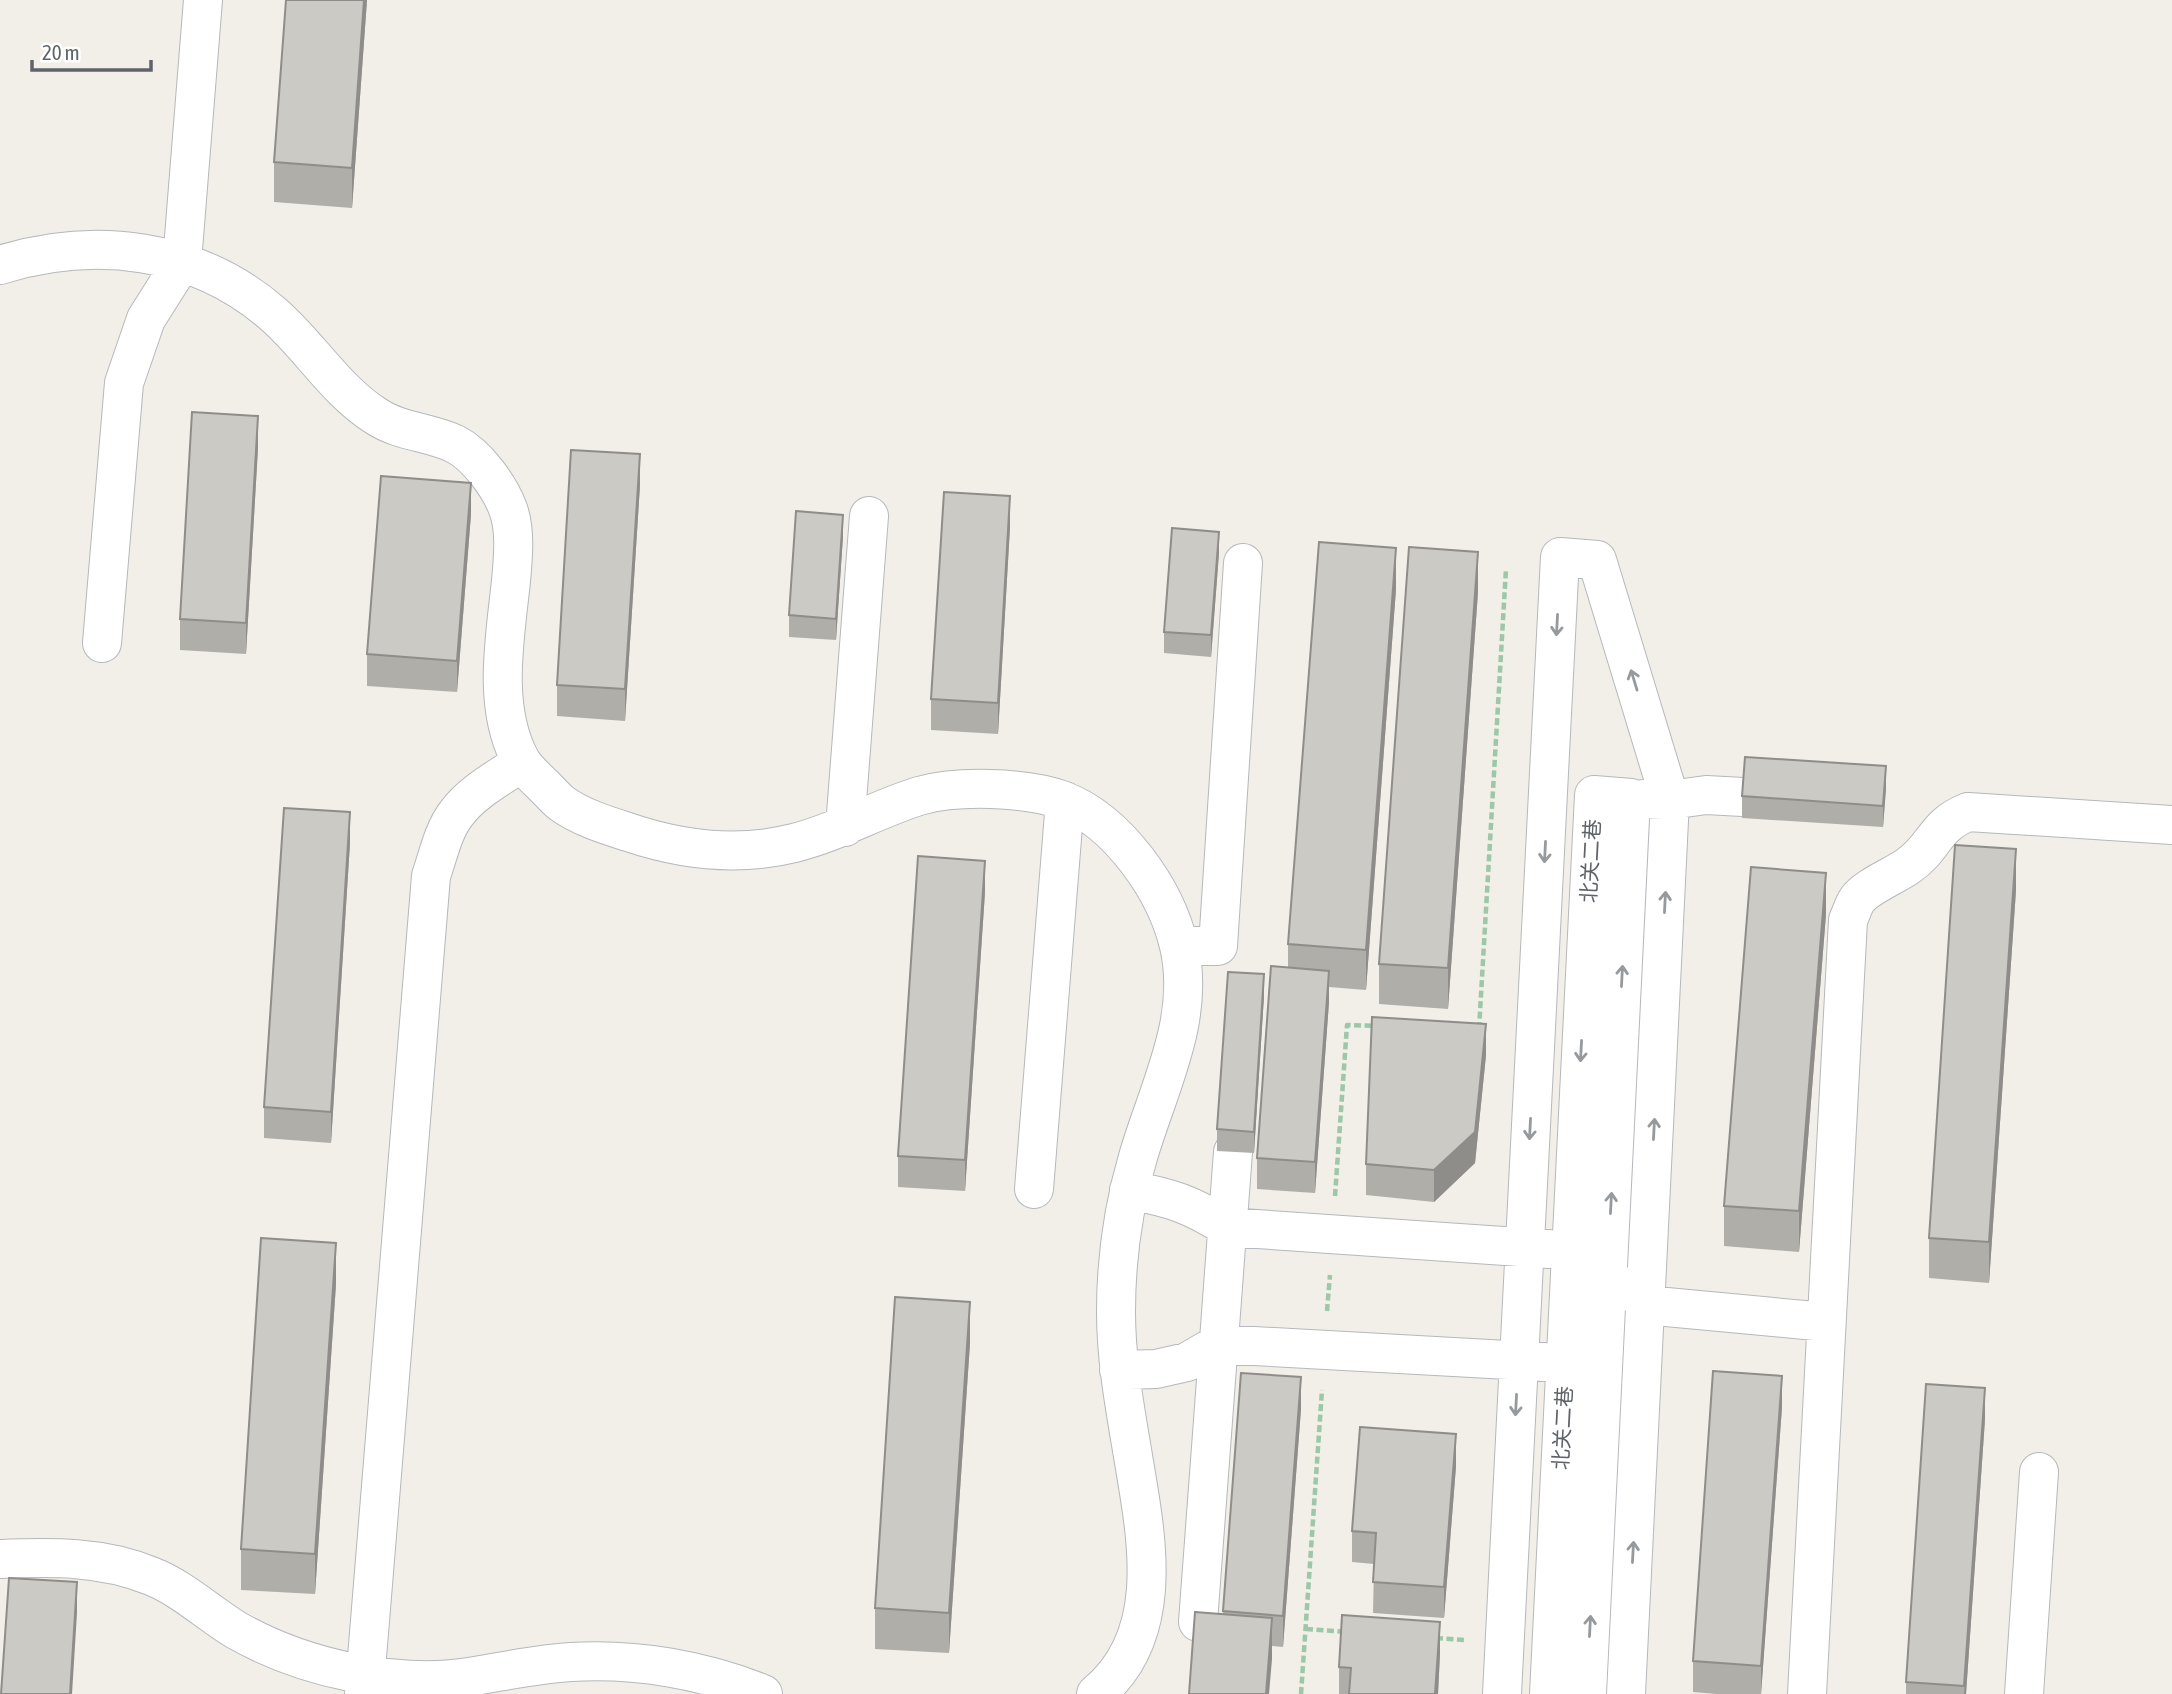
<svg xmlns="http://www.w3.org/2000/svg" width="2172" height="1694" font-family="'Asap Condensed','Noto Sans SC',sans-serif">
<rect width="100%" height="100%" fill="#f1efe8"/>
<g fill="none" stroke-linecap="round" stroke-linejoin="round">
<defs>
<path id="minor" d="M0,265C94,236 196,247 273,314C309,345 335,390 376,416C400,432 430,432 455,444C477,455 500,487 508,509C516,530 513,559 511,581C505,638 492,706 520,759C525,769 536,778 544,786C550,792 555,798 561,803C580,817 606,825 628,832C681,850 738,857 794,843C838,832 877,809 919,796C957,785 1025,787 1062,800C1118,821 1166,890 1179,946C1196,1020 1158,1088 1138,1157C1123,1208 1116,1259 1116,1312C1116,1361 1125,1408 1133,1456C1146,1535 1168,1635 1096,1694
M102,643L124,383L146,319L182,262L203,0
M1644,799L1670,800L1706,795L1743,797
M845,827L869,516
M1179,946H1218L1243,563
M1034,1189L1065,801
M1129,1190C1172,1198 1190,1204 1227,1227L1549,1249
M1631,1286L1645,1305L1826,1322
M1119,1370L1156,1369L1187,1362L1218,1344L1544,1362
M0,1559C52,1557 102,1556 151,1576C182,1588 208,1613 236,1630C271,1650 311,1664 350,1672C386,1679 425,1683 461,1678C498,1673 534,1664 571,1662C636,1658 704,1670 763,1694
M1198,1622L1233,1152
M364,1694L431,876C438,856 443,831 456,814C472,792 499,778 521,763
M1502,1694L1560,557L1597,560L1670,800L1626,1694
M1549,1694L1594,795L1631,798L1587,1694
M1807,1694L1848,920C1851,914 1853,906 1857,900C1866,887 1894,876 1908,866C1936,847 1933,826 1968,812L2172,825
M2024,1694L2039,1472"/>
</defs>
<use href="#minor" stroke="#b5b8bc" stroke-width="40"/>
<path stroke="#9cc7a9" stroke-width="4.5" stroke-dasharray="7 3.5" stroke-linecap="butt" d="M1479,1029L1506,569
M1335,1196L1347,1025L1376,1026
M1327,1311L1330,1275
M1306,1629L1347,1632
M1436,1638L1465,1640
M1301,1694L1322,1390"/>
<use href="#minor" stroke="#fff" stroke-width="38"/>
</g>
<path fill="#afaea9" d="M286,0H367L352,208L274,202V162Z
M258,448L246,654L180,650V619Z
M640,485L625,721L557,716V685Z
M471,514L457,692L367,686V654Z
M1010,527L998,734L931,730V699Z
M843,536L836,640L789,637V615Z
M1219,553L1211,657L1164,653V632Z
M1396,589L1366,990L1329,987V1002L1315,1193L1257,1189V1158L1288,968V944Z
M1478,592L1448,1009L1379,1004V964Z
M1886,788L1883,827L1742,818V796Z
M350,843L331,1143L264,1138V1107Z
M2016,890L1989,1283L1929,1278V1238Z
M985,892L965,1191L898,1187V1156Z
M1826,914L1799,1252L1724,1246V1206Z
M1264,996L1254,1153L1217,1151V1129Z
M1486,1055L1475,1163L1434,1202L1366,1195V1164Z
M336,1284L315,1594L241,1590V1549Z
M970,1343L949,1653L875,1649V1608Z
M1241,1373L1301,1409L1283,1647L1272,1646V1659L1223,1614Z
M1782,1407L1761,1694H1716L1693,1692V1661Z
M1985,1419L1966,1694H1906V1682Z
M1456,1466L1444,1618L1373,1613L1374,1564L1352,1562V1531Z
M1440,1653L1438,1694H1339V1667Z"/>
<path fill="#8f8d8a" d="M364,0H367L352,208V168Z
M258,416V448L246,654V623Z
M640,454V485L625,721V689Z
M471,483V514L457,692V661Z
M1010,496V527L998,734V703Z
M843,515V536L836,640V619Z
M1219,532V553L1211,657V635Z
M1396,548V589L1366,990V950Z
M1478,552V592L1448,1009V968Z
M1886,766V788L1883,827V806Z
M350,812V843L331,1143V1112Z
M2016,849V890L1989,1283V1242Z
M985,861V892L965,1191V1160Z
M1826,873V914L1799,1252V1211Z
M1329,971V1002L1315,1193V1162Z
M1264,974V996L1254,1153V1132Z
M1486,1024V1055L1475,1163L1434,1202V1170Z
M336,1243V1284L315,1594V1554Z
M970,1302V1343L949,1653V1613Z
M1782,1376V1407L1761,1694V1666Z
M1301,1377V1409L1283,1647V1616Z
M1985,1388V1419L1966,1694H1964Z
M1456,1434V1466L1444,1618V1587Z
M77,1582V1613L72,1694H70Z
M1272,1618V1659L1269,1694H1266Z
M1440,1622V1653L1438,1694H1435Z"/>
<path fill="#cccac5" stroke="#8f8d8a" stroke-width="2" d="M286,0H364L352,168L274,162Z
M192,412L258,416L246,623L180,619Z
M571,450L640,454L625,689L557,685Z
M381,476L471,483L457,661L367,654Z
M944,492L1010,496L998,703L931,699Z
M796,511L843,515L836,619L789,615Z
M1172,528L1219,532L1211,635L1164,632Z
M1319,542L1396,548L1366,950L1288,944Z
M1409,547L1478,552L1448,968L1379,964Z
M1745,757L1886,766L1883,806L1742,796Z
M284,808L350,812L331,1112L264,1107Z
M1955,845L2016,849L1989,1242L1929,1238Z
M918,856L985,861L965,1160L898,1156Z
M1751,867L1826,873L1799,1211L1724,1206Z
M1271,966L1329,971L1315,1162L1257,1158Z
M1228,972L1264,974L1254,1132L1217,1129Z
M1372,1017L1486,1024L1475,1132L1434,1170L1366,1164Z
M261,1238L336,1243L315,1554L241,1549Z
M895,1297L970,1302L949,1613L875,1608Z
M1713,1371L1782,1376L1761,1666L1693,1661Z
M1241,1373L1301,1377L1283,1616L1223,1611Z
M1926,1384L1985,1388L1964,1686L1906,1682Z
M1360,1427L1456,1434L1444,1587L1373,1582L1376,1533L1352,1531Z
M9,1578L77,1582L70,1694H1Z
M1195,1612L1272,1618L1266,1694H1189Z
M1342,1615L1440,1622L1435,1694H1349L1351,1668L1339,1667Z"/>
<defs><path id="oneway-shaft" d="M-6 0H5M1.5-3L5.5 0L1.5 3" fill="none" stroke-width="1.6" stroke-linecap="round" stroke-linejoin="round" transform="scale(1.75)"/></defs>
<g stroke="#979a9d">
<use href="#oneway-shaft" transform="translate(1557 625) rotate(93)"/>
<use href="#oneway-shaft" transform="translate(1634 680) rotate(-107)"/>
<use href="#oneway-shaft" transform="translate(1545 852) rotate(93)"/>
<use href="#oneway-shaft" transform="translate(1665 902) rotate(-87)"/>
<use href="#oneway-shaft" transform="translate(1622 976) rotate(-87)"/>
<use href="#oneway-shaft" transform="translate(1581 1051) rotate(93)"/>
<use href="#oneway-shaft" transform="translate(1530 1129) rotate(93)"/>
<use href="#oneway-shaft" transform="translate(1654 1129) rotate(-87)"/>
<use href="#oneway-shaft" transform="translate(1611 1203) rotate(-87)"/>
<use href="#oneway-shaft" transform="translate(1516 1405) rotate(93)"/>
<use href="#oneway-shaft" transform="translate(1633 1552) rotate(-87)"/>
<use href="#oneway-shaft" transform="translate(1590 1626) rotate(-87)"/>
</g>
<g text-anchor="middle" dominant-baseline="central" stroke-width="5" stroke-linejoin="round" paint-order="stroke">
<g font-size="21" fill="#5f6368" stroke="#fff">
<text transform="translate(1590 861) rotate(-87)">北关二巷</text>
<text transform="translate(1562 1428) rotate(-87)">北关二巷</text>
</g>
</g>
<path d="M32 60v10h119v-10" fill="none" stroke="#5f6368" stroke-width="3.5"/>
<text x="42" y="60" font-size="21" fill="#5f6368" stroke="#ffffff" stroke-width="5" paint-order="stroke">20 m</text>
</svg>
